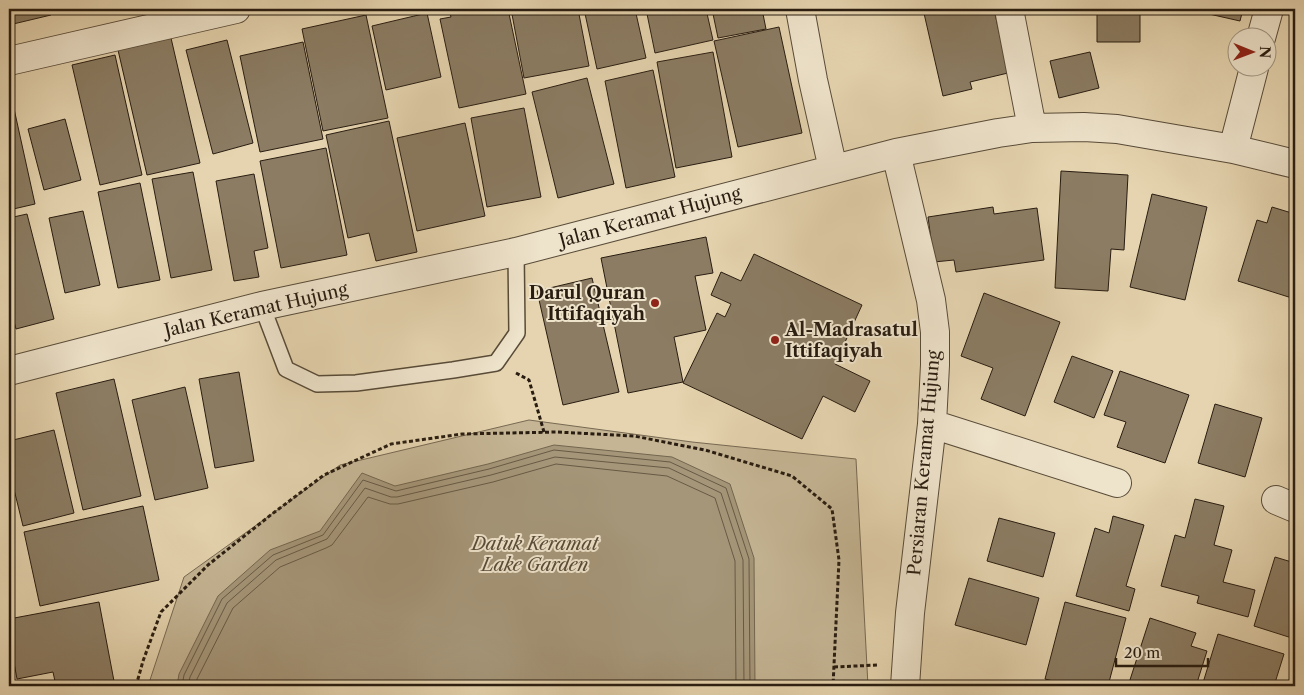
<svg xmlns="http://www.w3.org/2000/svg" width="1304" height="695" font-family="'Libre Caslon Text',serif">
<rect width="100%" height="100%" fill="#e5d4af"/>
<filter id="stains"><feTurbulence type="fractalNoise" baseFrequency=".004" numOctaves="4"/><feColorMatrix values="0 0 0 0 .2 0 0 0 0 .09 0 0 0 0 .02 0 0 0 .5 -.17"/></filter>
<radialGradient id="worn" r=".72"><stop offset=".6" stop-color="#630" stop-opacity="0"/><stop offset="1" stop-color="#630" stop-opacity=".3"/></radialGradient>
<path fill="#c5b594" stroke="#776952" d="M529,420L692,442L856,459L868,686H148L184,577L340,465Z"/>
<path fill="#a59679" stroke="#73664f" d="M554,445L672,457L730,484L754,558L755,686H177L179,674L218,596L270,550L320,531L362,473L395,486L488,464Z"/>
<g fill="none" stroke-linecap="round" stroke-linejoin="round">
<path stroke="#675a45" stroke-width="1" d="M182,686L184,675L222,599L273,555L323,535L363,480L396,491L489,469L554,450L670,462L726,488L749,559L750,686
M188,686L190,677L227,603L276,560L327,539L365,488L391,497H397L491,475L555,457L669,468L721,493L743,560L744,686
M196,686L197,679L233,608L280,567L326,548L332,545L368,497L390,504H398L493,482L556,464L667,476L715,498L735,561L736,686"/>
</g>
<path fill="#8b7c63" stroke="#291d11" d="M9,9H49L51,15L9,25Z
M449,9H508L526,94L459,108L440,19L451,17Z
M511,9H578L589,66L524,78Z
M584,9H635L646,58L597,69Z
M646,9H706L713,40L655,53Z
M712,9H762L766,29L718,38Z
M923,9H994L1008,73L970,82L972,89L943,96Z
M1097,9H1140V42H1097Z
M1187,9H1243L1240,21Z
M427,13L441,77L386,90L372,26Z
M366,15L388,118L323,131L302,29Z
M779,27L802,133L738,147L714,41Z
M171,38L200,163L147,175L118,50Z
M227,40L253,143L213,154L186,50Z
M303,42L323,139L260,152L240,56Z
M713,52L732,157L676,168L657,62Z
M1090,52L1099,88L1059,98L1050,61Z
M115,55L142,175L100,185L72,65Z
M653,70L675,177L626,188L605,81Z
M587,78L614,184L558,198L532,92Z
M9,95H11L35,204L9,210Z
M524,108L541,197L487,207L471,118Z
M65,119L81,180L44,190L28,129Z
M389,121L417,252L376,261L369,233L348,238L326,135Z
M465,123L485,216L417,231L397,138Z
M326,148L347,255L281,268L260,161Z
M1061,171L1128,175L1124,250L1111,249L1108,291L1055,288Z
M193,172L212,270L171,278L152,179Z
M254,174L268,248L254,251L259,277L234,281L216,181Z
M140,183L160,280L118,288L98,192Z
M1152,194L1207,207L1185,300L1130,287Z
M993,207L994,214L1037,208L1044,260L956,272L954,260L934,262L928,217Z
M1272,207L1295,214V299L1238,281L1257,220L1267,223Z
M83,211L100,285L65,293L49,218Z
M27,214L54,319L16,329L9,301V218Z
M706,237L713,273L695,276L706,330L674,337L683,382L628,393L601,258Z
M754,254L862,305L835,364L870,381L855,412L823,396L802,439L683,383L717,313L725,317L731,304L711,295L721,272L741,281Z
M592,278L619,392L563,405L537,291Z
M984,293L1060,322L1025,416L981,399L993,368L961,356Z
M1072,356L1113,371L1094,418L1054,402Z
M1120,371L1189,395L1165,463L1117,447L1126,422L1104,415Z
M239,372L254,461L215,468L199,379Z
M114,379L141,496L83,510L56,393Z
M185,387L208,488L155,500L132,400Z
M1215,404L1262,418L1245,477L1198,463Z
M54,430L74,513L23,526L9,469V441Z
M1195,499L1224,506L1214,545L1232,550L1223,582L1255,590L1248,617L1197,603L1199,596L1161,586L1175,535L1185,538Z
M143,506L159,580L40,606L24,532Z
M1113,516L1144,525L1126,586L1135,589L1129,611L1076,596L1095,528L1109,533Z
M999,518L1055,533L1043,577L987,561Z
M1275,557L1295,563V639L1254,626Z
M969,578L1039,598L1026,645L955,625Z
M99,602L114,681L84,686H56L53,672L17,679L9,635V619Z
M1065,602L1126,618L1108,686H1073L1045,679Z
M1150,618L1196,633L1191,646L1207,651L1196,686H1128Z
M1218,634L1284,654L1274,686H1202Z
M1295,663V686H1287Z"/>
<g fill="none" stroke-linecap="round" stroke-linejoin="round">
<defs>
<path id="service" d="M262,306L286,369L317,384L356,383L453,370L496,363L517,333L516,252"/>
<path id="minor" d="M800,9L813,80L833,169
M1009,9L1032,128
M1261,38L1269,9
M9,61L236,9
M1233,149L1254,68
M896,153L931,300L935,332V365L932,424L910,613L905,686
M9,371L262,306L516,252L896,153L998,133L1032,128L1084,127L1117,129L1233,149L1295,164
M932,424L1117,483
M1276,500L1295,508"/>
</defs>
<use href="#service" stroke="#584b38" stroke-width="18"/>
<use href="#minor" stroke="#584b38" stroke-width="30"/>
<path stroke="#291d11" stroke-width="3" stroke-dasharray="4 2.5" stroke-linecap="butt" d="M516,373L529,380L544,432
M834,667L878,665
M136,686L143,661L161,612L208,565L272,514L324,475L391,444L462,434L557,432L634,436L705,450L792,476L832,509L839,560L833,686"/>
<use href="#service" stroke="#eee3cb" stroke-width="15"/>
<use href="#minor" stroke="#eee3cb" stroke-width="28"/>
</g>
<g fill="#8f2418" stroke="#eee3cb" stroke-width="2">
<circle cx="655" cy="303" r="5"/>
<circle cx="775" cy="340" r="5"/>
</g>
<g text-anchor="middle" dominant-baseline="central" stroke-width="4" stroke-linejoin="round" paint-order="stroke">
<g font-size="18" fill="#291d11" stroke="#eee3cb">
<text transform="translate(650 217) rotate(-15)">Jalan Keramat Hujung</text>
<text transform="translate(256 310) rotate(-13)">Jalan Keramat Hujung</text>
<text transform="translate(924 463) rotate(-85)">Persiaran Keramat Hujung</text>
</g>
<g font-size="18" font-weight="bold" fill="#291d11" stroke="#eee3cb" text-anchor="end">
<text x="645" y="293">Darul Quran<tspan x="645" dy="21">Ittifaqiyah</tspan></text>
<text x="785" y="330" text-anchor="start">Al-Madrasatul<tspan x="785" dy="21">Ittifaqiyah</tspan></text>
</g>
<g font-size="18" font-style="italic" fill="#584b38" stroke="#eee3cb">
<text x="535" y="544">Datuk Keramat<tspan x="535" dy="21">Lake Garden</tspan></text>
</g>
</g>
<rect width="1304" height="695" fill="none" stroke="#e5d4af" stroke-width="30"/>
<rect x="10" y="10" width="1284" height="675" fill="none" stroke="#291d11" stroke-width="2.5"/>
<rect x="15" y="15" width="1274" height="665" fill="none" stroke="#291d11"/>
<g transform="translate(1252 52) rotate(91)"><circle r="24" fill="#eee3cb" stroke="#9f9481"/>
<path d="M0-4L9 19L0 12L-9 19Z" fill="#8f2418"/>
<text y="-8" font-size="14" font-weight="bold" text-anchor="middle" fill="#291d11">N</text>
</g>
<path d="M1116 658v8h92v-8" fill="none" stroke="#291d11" stroke-width="2.5"/>
<text x="1124" y="658" font-size="15" fill="#291d11" stroke="#eee3cb" stroke-width="4" paint-order="stroke">20 m</text>
<rect width="100%" height="100%" filter="url(#stains)"/>
<rect width="100%" height="100%" fill="url(#worn)"/>
</svg>
